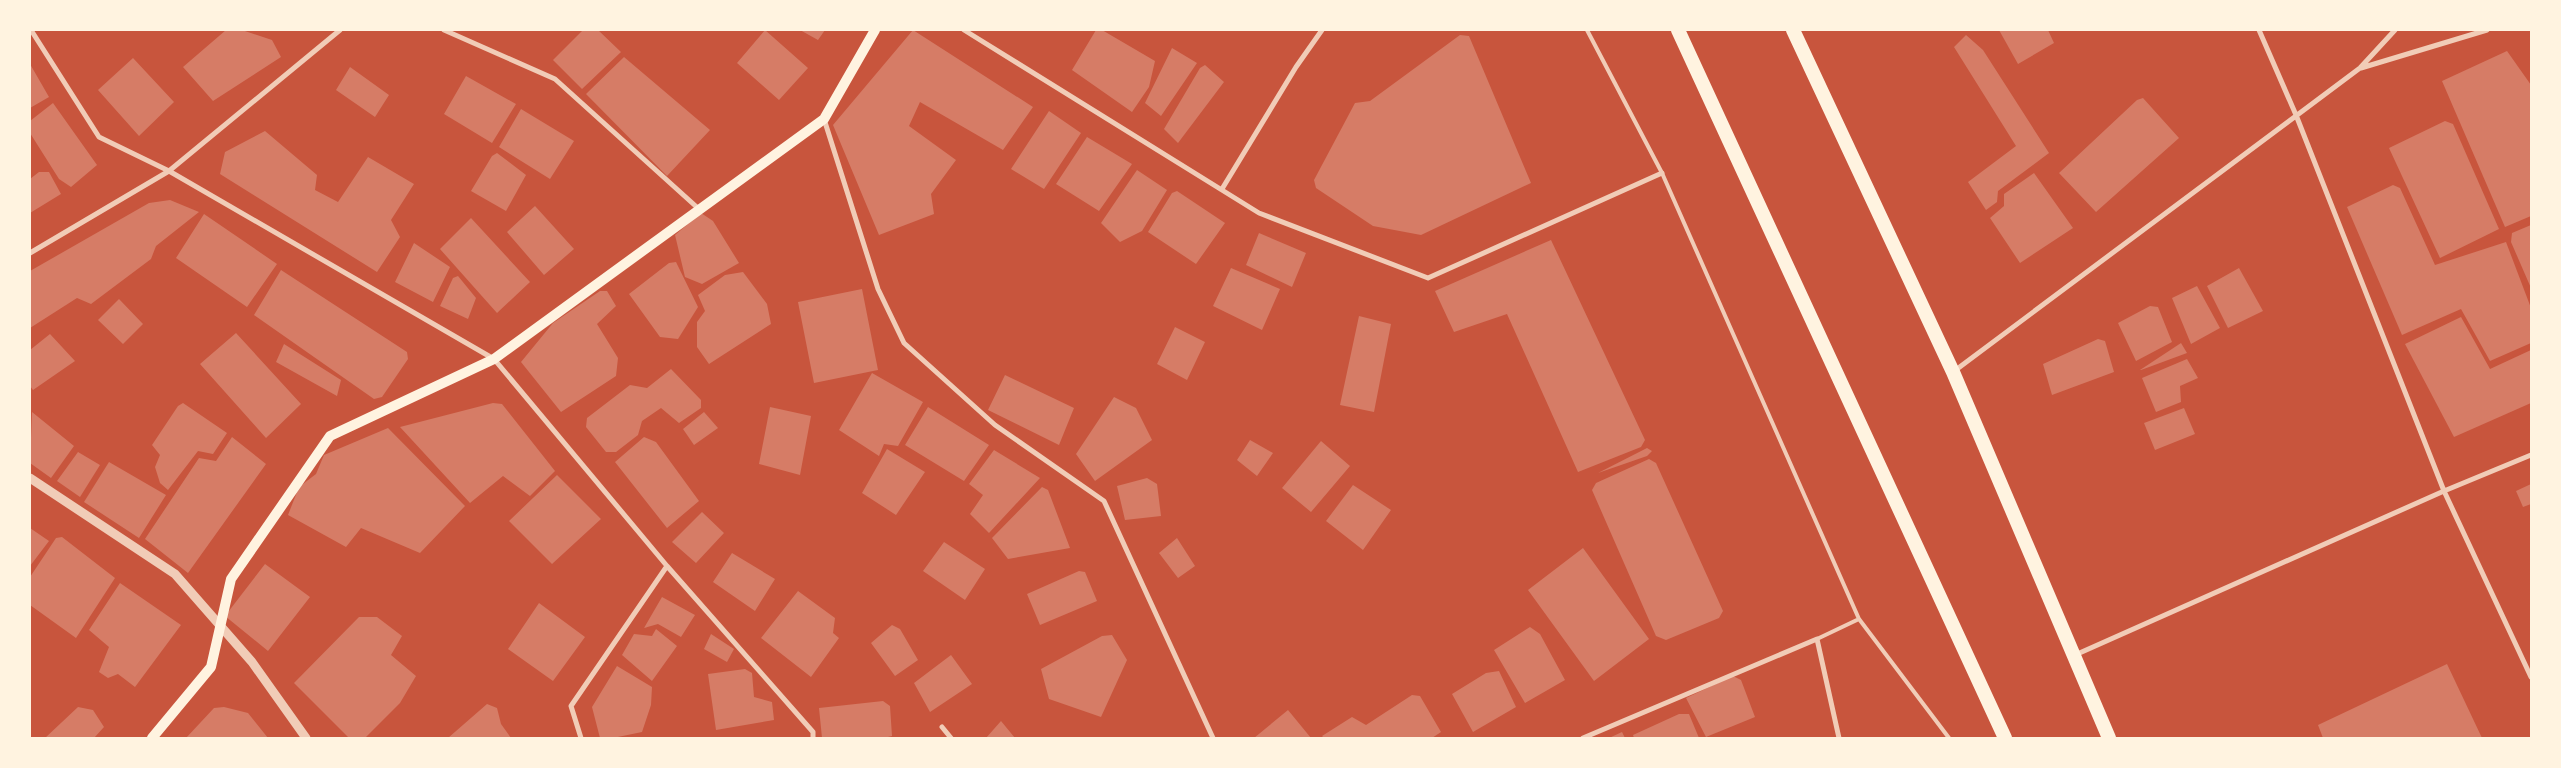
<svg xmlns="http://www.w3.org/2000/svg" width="2561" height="768" font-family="'PT Sans Narrow',sans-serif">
<rect width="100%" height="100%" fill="#c8553d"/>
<path fill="#d67c66" d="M226,30H242L272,40L281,57L213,101L183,67Z
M583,30H598L621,52L582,89L553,60Z
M765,30L808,68L779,100L737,63Z
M800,30H825L818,40Z
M913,30L1033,107L1003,150L920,102L909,126L956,160L931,194L934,214L879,235L833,125Z
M1096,30H1102L1155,61L1149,87L1132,112L1072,70Z
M1999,30H2048L2054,43L2018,64Z
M1460,35L1469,36L1531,183L1421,235L1373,226L1316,188L1314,180L1355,103L1370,101Z
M1966,35L1983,50L2049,153L1998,191L1997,202L1986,210L1968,182L2016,146L1954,47Z
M1172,48L1197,63L1161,116L1145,103Z
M2507,51L2531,85V216L2505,227L2442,81Z
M624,57L710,130L667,176L586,94Z
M133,58L174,102L139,136L98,90Z
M30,64L49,97L30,108Z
M1205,65L1224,82L1178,143L1164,129L1200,68Z
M350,67L389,95L375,117L336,90Z
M466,76L516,104L492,143L444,114Z
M2143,98L2179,138L2096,212L2059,173L2137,100Z
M53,103L97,165L71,187L59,179L30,133V121Z
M521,109L574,141L550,179L499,147Z
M1049,111L1081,133L1044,189L1011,169Z
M2445,121L2453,124L2499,229L2440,258L2389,148Z
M265,131L317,175L315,190L338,202L368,157L414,184L391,220L400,237L377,272L220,174L225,152Z
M1087,137L1132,164L1099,211L1056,184Z
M497,153L526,175L506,211L471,191L492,156Z
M1137,170L1167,190L1142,231L1120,242L1101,223Z
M39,172H49L61,194L30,213V179Z
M2034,173L2073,228L2020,263L1990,218L2004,206V194Z
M2393,185L2400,188L2435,265L2506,242L2531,308V343L2490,361L2461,309L2402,335L2347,207Z
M1177,191L1225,223L1196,264L1148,232L1172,193Z
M170,200L199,212L156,246L151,259L91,304L77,298L30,328V271L149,203Z
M535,206L574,249L544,275L507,232Z
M701,213L713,221L739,263L702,284L685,277L675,235Z
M204,214L277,264L247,307L176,258Z
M471,218L530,282L497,313L440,249Z
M2531,225V288L2511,242L2512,233Z
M1259,233L1306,253L1292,287L1246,265Z
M1551,240L1645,440L1641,447L1578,472L1507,314L1454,332L1435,291Z
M414,243L450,267L433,302L395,282Z
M676,262L698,307L678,339L660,337L629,294L669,263Z
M1231,268L1280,289L1262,330L1213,306Z
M2239,268L2263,311L2228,328L2207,286Z
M281,270L407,352L408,359L382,397L374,399L254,315Z
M743,272L767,304L771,324L709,364L697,347V322L705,311L698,295L725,275Z
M458,276L476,298L468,319L440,306L453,278Z
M2197,286L2220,328L2191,344L2172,298Z
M862,289L878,370L814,383L798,302Z
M600,291H607L616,306L597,324L618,358L616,376L561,412L521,362L553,323Z
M119,299L143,324L123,344L98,320Z
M2150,306L2158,307L2172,342L2136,361L2118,323Z
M1359,316L1391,324L1374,412L1340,405Z
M2461,317L2490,369L2531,350V403L2454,437L2405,344Z
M1175,327L1205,342L1187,380L1157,364Z
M236,333L301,404L266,438L200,364Z
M50,334L75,361L33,390L30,386V350Z
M2098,339L2105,341L2114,372L2052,395L2043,364Z
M2181,343L2187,353L2141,370H2140Z
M284,344L341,380L337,396L276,362Z
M2187,359L2198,378L2180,386L2181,402L2156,412L2142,378Z
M671,369L701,400V408L679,423L661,408L642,421L638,435L616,452H606L586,427L587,418L630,385L647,388Z
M872,373L923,402L898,446L884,444L879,456L839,430Z
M1005,375L1074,408L1059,445L988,410Z
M1114,397L1136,408L1152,440L1095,481L1076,454Z
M183,403L227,433L213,454L198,451L168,490L160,483L155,467L160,455L152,445L178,406Z
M493,403L502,404L555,471L530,496L503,476L470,503L400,427Z
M770,407L811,416L800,475L759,464Z
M928,407L989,445L964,481L905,445Z
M2184,408L2195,434L2155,450L2144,423Z
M32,412L74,446L51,478L30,463Z
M704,412L718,428L694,445L683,429Z
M388,428L465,506L420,553L361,528L346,547L288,515L299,487L316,474L324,455Z
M232,437L266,464L188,573L145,539L199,458L216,461Z
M644,437L656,442L699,501L667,528L615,462Z
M1250,440L1273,453L1257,476L1237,460Z
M1321,441L1350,466L1311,512L1282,488Z
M1647,448L1652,451L1647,456L1598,473Z
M887,449L925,472L896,515L862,493Z
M994,450L1040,478L989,533L970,514L983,495L969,484Z
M78,452L100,465L80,497L57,481Z
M1649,459L1656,463L1723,611L1719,618L1666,640L1656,636L1592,490L1596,483Z
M109,462L166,495L139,538L84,502Z
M557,475L601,519L552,564L509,521Z
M1147,478L1157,484L1161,516L1125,520L1117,486Z
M2531,484V504L2523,507L2516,491Z
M1353,485L1391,510L1363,550L1326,521Z
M1042,487L1048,490L1070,548L1008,559L992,538Z
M702,512L724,533L696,563L672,542Z
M30,528L49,541L30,566Z
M62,537L115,578L76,638L30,605V577L56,538Z
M1177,538L1195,566L1178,578L1159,553Z
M944,542L985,569L965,600L923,571Z
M1583,548L1649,639L1594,681L1528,590Z
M732,553L775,579L755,611L713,582Z
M265,564L310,597L268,651L225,616Z
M1079,571L1085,572L1097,601L1040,625L1027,594Z
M120,583L181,625L135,687L118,674L108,678L99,672L109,647L89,630Z
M798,591L835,618L833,633L839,638L811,677L761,638Z
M662,597L695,615L681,637L658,624L644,628Z
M539,603L585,637L553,681L508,649Z
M359,617H377L402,636L391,655L416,676L400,703L365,738H349L294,683Z
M892,625L900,629L918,660L895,676L871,643Z
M1530,627L1540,634L1565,680L1525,703L1494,650Z
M656,629L677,646L652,681L622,655L634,634L652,636Z
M711,634L734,649L727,662L704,649Z
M1112,635L1127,660L1101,717L1049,699L1041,669L1102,636Z
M951,655L972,684L930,712L914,683Z
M2447,664L2482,738H2323L2318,725Z
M617,666L652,687L651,705L642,732L613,738H600L592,707Z
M745,669L752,673L754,697L772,702L774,720L716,730L708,674Z
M1499,671L1516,707L1473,732L1452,694L1486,673Z
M1733,676L1741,680L1755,717L1706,737L1686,698Z
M1412,695L1420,696L1441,732L1432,738H1324L1322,736L1352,717L1366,725Z
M883,701L890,706L892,736L884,738H822L819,708Z
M487,704L497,708L501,724L511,738H448Z
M78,707L93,710L104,727L94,738H45Z
M224,707L248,713L268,738H186L214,708Z
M1288,710L1311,738H1254Z
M1679,714H1689L1699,738H1634L1633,735Z
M1001,721L1015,738H986Z
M1622,732L1625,738H1609Z"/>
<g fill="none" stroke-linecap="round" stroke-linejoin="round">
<path stroke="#f1ccb7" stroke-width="4" d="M1587,30L1662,173L1859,619L1949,738
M1817,639L1859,619"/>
<path stroke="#f1ccb7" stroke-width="5" d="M31,30L99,137L169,171L494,359L667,566L813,732V738
M444,30L555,79L700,210
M964,30L1259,213L1428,278L1662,173
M2259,30L2296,115L2444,491L2531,677
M2361,68L2487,30
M824,119L878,289L904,343L995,425L1104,501L1213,738
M1222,189L1296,67L1322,30
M30,253L169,171L340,30
M1953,372L2360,68L2395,30
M2075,655L2444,491L2531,455
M942,727L951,738
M581,738L571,706L667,566
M1583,738L1817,639L1839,738"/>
<path stroke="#f1ccb7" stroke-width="9" d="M30,478L175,574L252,662L306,738"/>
<path stroke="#fff3e0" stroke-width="10" d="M152,738L211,667L231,579L330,436L494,359L824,119L875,30"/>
<path stroke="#fff3e0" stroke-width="14" d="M1678,30L2005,738
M1793,30L1953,372L2109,738"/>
</g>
<rect width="2561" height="768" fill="none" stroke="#fff3e0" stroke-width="62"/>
</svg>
